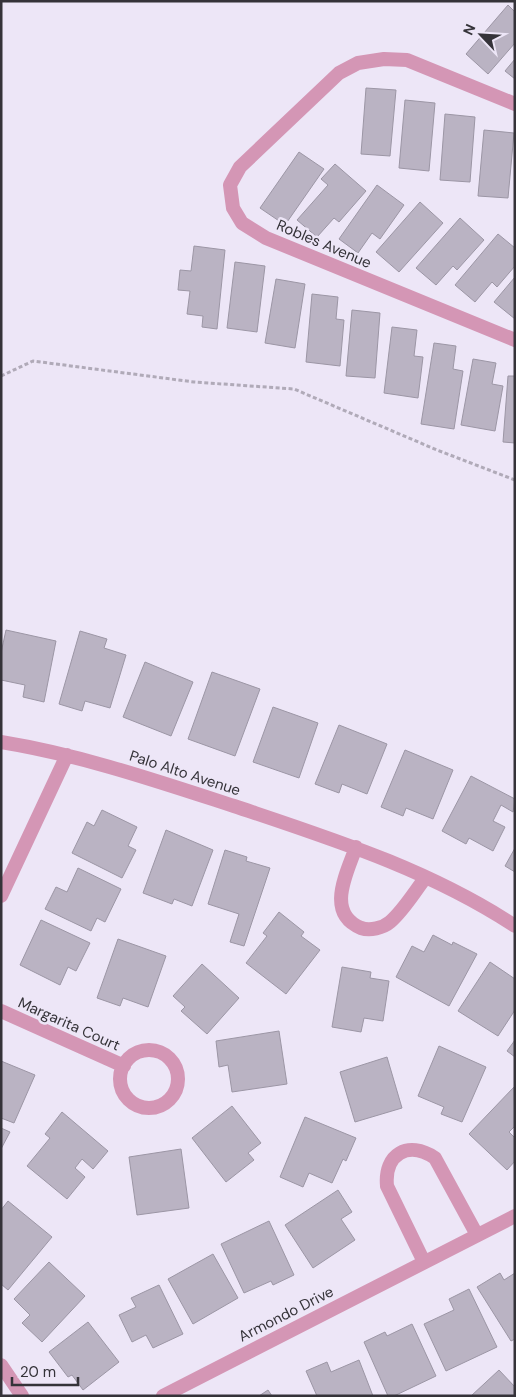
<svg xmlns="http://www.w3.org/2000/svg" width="516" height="1397" font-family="'DM Sans',sans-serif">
<rect width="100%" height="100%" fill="#ede6f7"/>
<path fill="#bab3c3" stroke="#9c96a5" d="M508,5L515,12V43L488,74L466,54Z
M515,59V79L505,71Z
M366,88L396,90L390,156L361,154Z
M405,100L435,103L429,171L399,168Z
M445,114L475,117L470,182L440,180Z
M484,130L514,133L508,198L478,196Z
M299,152L324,169L285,225L260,208Z
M335,164L366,191L339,222L334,218L317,237L297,220L328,185L321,179Z
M377,185L404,205L380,239L372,233L358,253L339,239Z
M420,202L443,223L399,272L376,252Z
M460,218L484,240L457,270L453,266L436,285L416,268Z
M498,234L515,248V266L497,287L492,282L475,302L455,285Z
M194,246L225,250L217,329L202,327L203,316L187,314L190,291L178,290L180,270L191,271Z
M235,262L265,266L257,332L227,328Z
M515,277V319L494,302Z
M276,279L305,284L295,348L265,343Z
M312,294L338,297L336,319L344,320L340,366L306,362Z
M352,310L380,313L375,378L346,376Z
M392,327L417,330L414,356L423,357L418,398L384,393Z
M434,343L456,346L453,369L463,371L454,429L421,424Z
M473,359L496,363L492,384L503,386L495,431L461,425Z
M508,376H515V443L503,442Z
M6,630L56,641L44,702L23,697L25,685L1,680V653Z
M80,631L107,639L104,648L126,655L110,708L85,701L82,711L59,704Z
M145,662L193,682L171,736L123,717Z
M212,672L260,689L235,756L188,739Z
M273,707L318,723L299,778L253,762Z
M339,725L387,744L367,794L342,784L339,793L315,784Z
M405,750L453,770L433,819L406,808L403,816L381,807Z
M471,776L515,799L513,812L501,805L493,821L505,827L493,851L469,838L466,844L442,831Z
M102,810L137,827L128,846L136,850L122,878L72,853L87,822L94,826Z
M166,830L213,850L192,906L174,899L172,904L143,893Z
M515,848V872L505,866Z
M225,850L247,857L246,861L270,868L244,946L230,942L239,914L208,904Z
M78,868L121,889L105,922L97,918L91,931L45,909L56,887L67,892Z
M279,912L304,932L301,936L320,950L286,994L246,963L267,936L263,933Z
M41,920L90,943L76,971L68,967L60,985L20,965Z
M433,935L452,945L453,942L477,954L449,1006L396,977L412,946L424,952Z
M118,939L166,956L148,1007L123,998L120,1006L97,998Z
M490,962L515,979V1010L498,1036L458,1011Z
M202,964L239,998L207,1034L181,1011L185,1007L173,996Z
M342,967L371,972L370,978L389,981L383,1021L364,1018L361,1032L332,1027Z
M279,1031L287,1084L232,1092L228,1065L219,1067L216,1041Z
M515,1040V1057L507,1051Z
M439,1046L486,1067L462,1122L441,1114L444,1107L418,1096Z
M387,1057L402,1108L355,1122L340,1072Z
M1,1061L35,1075L14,1123L1,1118Z
M514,1087L515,1126L509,1132L515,1138V1161L507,1170L469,1134Z
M232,1106L261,1143L248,1153L254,1160L226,1182L192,1138Z
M62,1112L108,1151L93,1169L82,1159L75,1168L85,1177L67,1199L27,1166L50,1138L45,1134Z
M305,1117L356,1138L346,1161L343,1159L332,1183L309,1173L303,1187L280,1177Z
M1,1128L10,1132L1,1149Z
M181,1149L189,1208L137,1215L129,1157Z
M338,1190L352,1212L341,1219L355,1240L313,1268L285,1225Z
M8,1201L52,1237L8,1290L1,1284V1210Z
M269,1221L294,1275L273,1285L271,1281L244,1293L221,1244Z
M213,1254L238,1298L193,1324L168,1279Z
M49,1262L85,1296L42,1342L22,1323L30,1315L14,1299Z
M500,1273L504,1280L515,1273V1339L511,1341L477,1287Z
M159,1285L183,1334L153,1348L146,1335L132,1342L119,1315L136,1307L131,1298Z
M469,1289L497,1347L446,1371L424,1324L454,1310L449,1299Z
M88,1322L119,1362L83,1390L72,1375L68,1377L49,1352Z
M412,1324L436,1376L394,1396H388L364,1342L385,1332L387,1336Z
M359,1360L373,1396H317L306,1371L327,1362L331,1372Z
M499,1370L515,1387V1396H471Z
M268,1390L272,1396H259Z"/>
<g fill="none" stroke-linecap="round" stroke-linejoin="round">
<path stroke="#b0aab8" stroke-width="3" stroke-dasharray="4 2.5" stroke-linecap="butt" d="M1,376L33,361L194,382L294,389L437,450L515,480"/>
<path stroke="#d496b5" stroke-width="14" d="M515,104L407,60L384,59L358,63L339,73L240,167L230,185L233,208L242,223L266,238L515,340
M1,742C81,755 157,781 234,806C332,839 428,869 515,926
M356,847C347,873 325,913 361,928C370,931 383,928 390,922C404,910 415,891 426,877
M1,896L67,755
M1,1011L124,1066
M120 1079a29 29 0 1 1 58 0a29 29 0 1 1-58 0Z
M424,1262L387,1186C384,1154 408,1140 435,1158L477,1235
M1,1365L22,1396
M163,1396L515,1216"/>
</g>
<g text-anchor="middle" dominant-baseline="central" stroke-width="5" stroke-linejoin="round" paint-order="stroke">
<g font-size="15" fill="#353339" stroke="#ede6f7">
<text transform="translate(324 244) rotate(23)">Robles Avenue</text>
<text transform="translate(185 773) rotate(18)">Palo Alto Avenue</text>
<text transform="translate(69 1024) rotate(24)">Margarita Court</text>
<text transform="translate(286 1314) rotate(-27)">Armondo Drive</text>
</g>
</g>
<rect width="516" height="1397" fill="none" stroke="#353339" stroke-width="5"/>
<g transform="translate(481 35) rotate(295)" stroke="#ede6f7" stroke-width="4" paint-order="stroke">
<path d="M0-4L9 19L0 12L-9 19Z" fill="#353339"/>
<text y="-8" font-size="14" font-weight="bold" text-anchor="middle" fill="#353339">N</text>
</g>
<path d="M12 1377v8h66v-8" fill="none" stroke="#353339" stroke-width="2.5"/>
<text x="20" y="1377" font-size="15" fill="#353339" stroke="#ede6f7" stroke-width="4" paint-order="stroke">20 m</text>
</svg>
